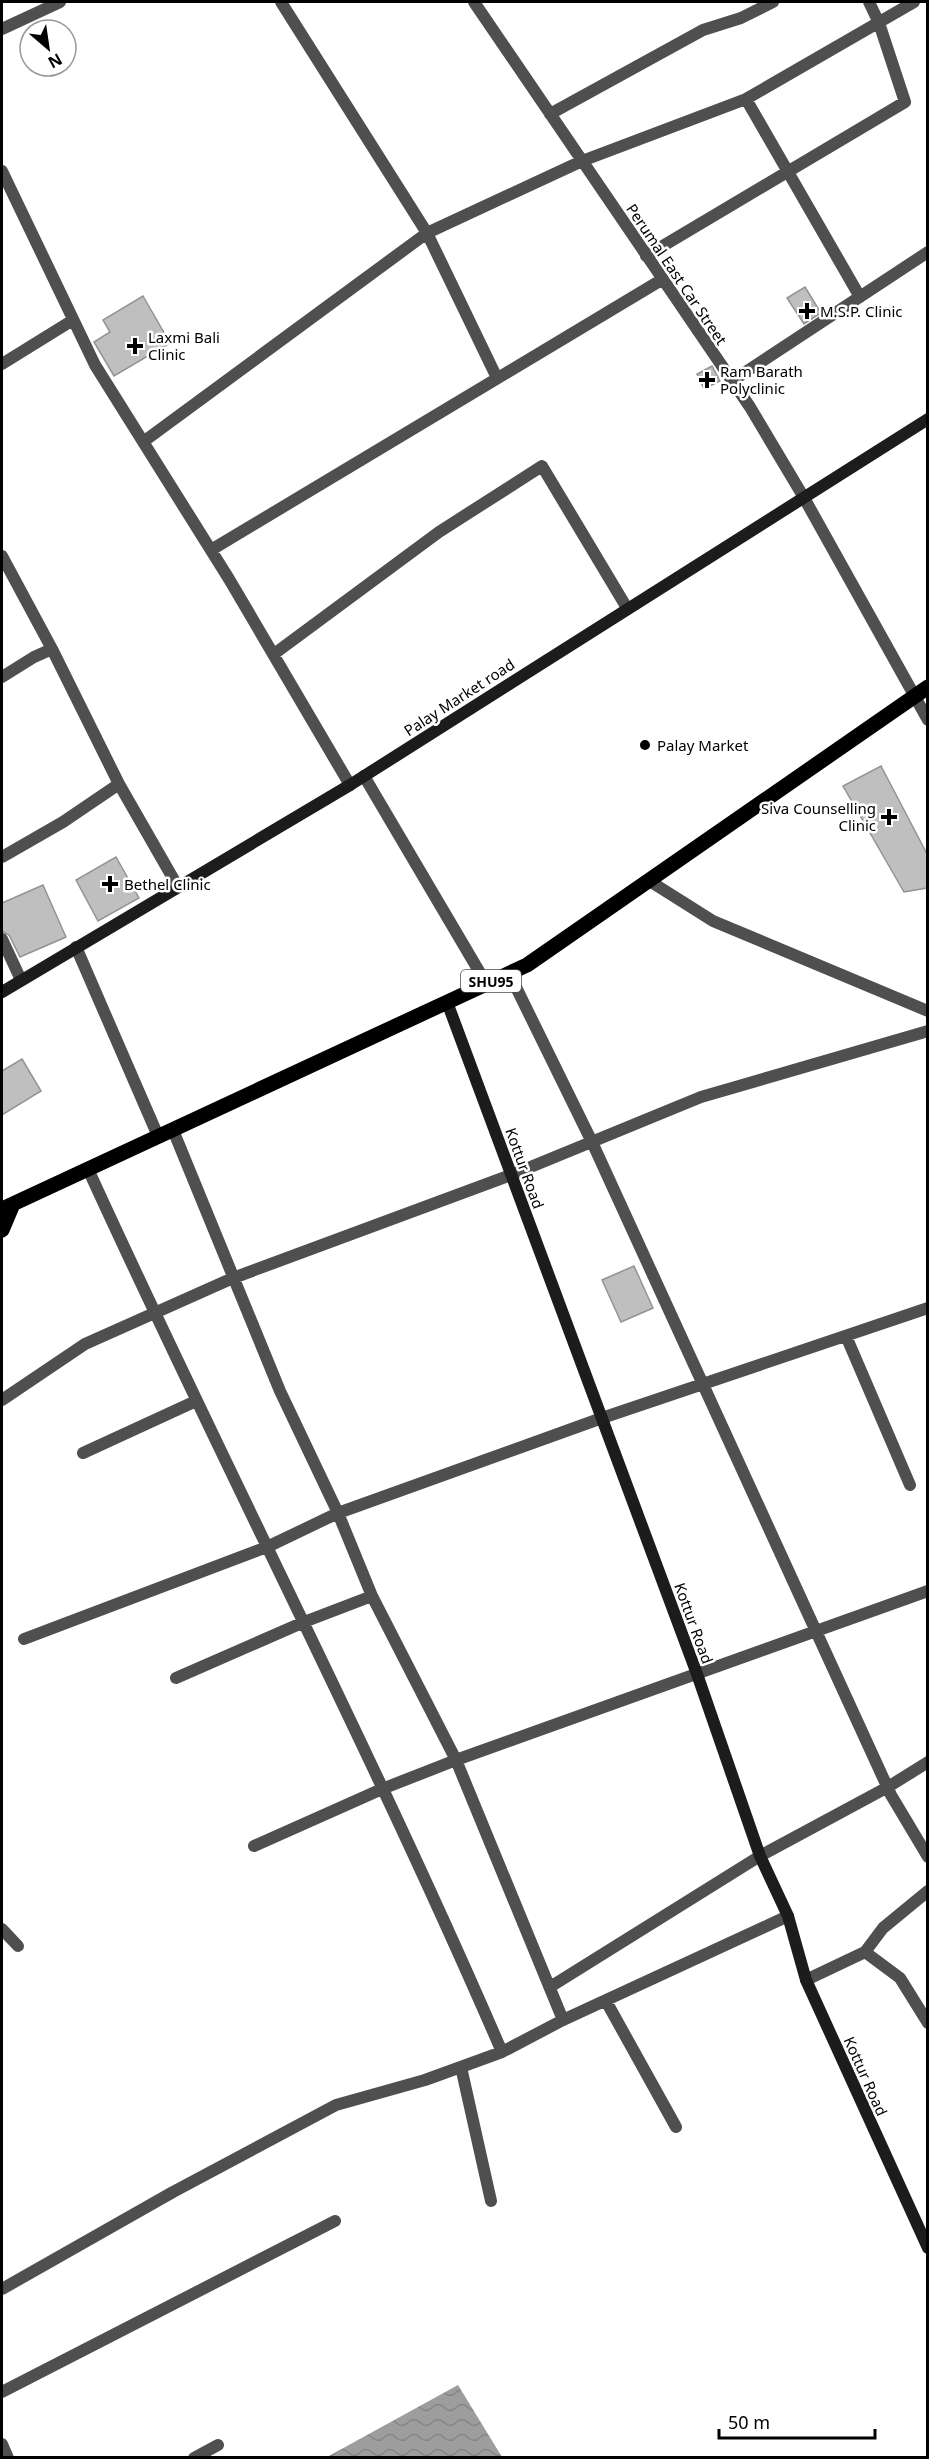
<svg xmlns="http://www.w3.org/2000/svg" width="929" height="2459" font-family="'Noto Sans',sans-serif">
<defs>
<pattern id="water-waves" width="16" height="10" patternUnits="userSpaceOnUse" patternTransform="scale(1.5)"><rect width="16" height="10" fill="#9d9d9d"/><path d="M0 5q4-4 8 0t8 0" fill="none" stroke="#858585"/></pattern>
</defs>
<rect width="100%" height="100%" fill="#fff"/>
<path fill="url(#water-waves)" d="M458,2385L502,2457H327Z"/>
<path fill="#bfbfbf" stroke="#939393" stroke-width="1.5" d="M805,287L821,313L804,324L787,298Z
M143,296L170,343L114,376L94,342L110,332L103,320Z
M712,366L720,381L704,389L697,374Z
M881,766L927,854V888L904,892L843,786Z
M116,857L139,898L98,921L76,880Z
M43,885L66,937L20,957L9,935L2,931V903Z
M22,1059L41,1091L2,1115V1071Z
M634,1266L653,1308L621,1322L602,1280Z"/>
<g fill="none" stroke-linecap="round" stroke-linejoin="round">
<path stroke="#4f4f4f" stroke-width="12" d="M281,2L427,233L582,161L746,99L914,2
M474,2L750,407L803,496L928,720
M2,29L60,2
M746,99L860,297
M550,114L703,30L741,18L773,2
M2,171L95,365L229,579L350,785
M646,256L905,102L879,23L869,2
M2,364L73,320
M732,381L928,252
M143,442L427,233L497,378
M211,550L663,279
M2,556L52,649L34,657L2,677
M52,649L119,784L178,887
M274,654L439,532L542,466L627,608
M364,776L486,983
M2,857L63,822L119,784
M648,880L713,921L928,1011
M2,939L21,980
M76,947L158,1136
M509,973L592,1142L891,1795L928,1857
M173,1130L280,1391L338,1513L372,1596L456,1760L563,2020
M88,1169C223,1465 373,1753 502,2052
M846,1336L910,1485
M2,1400L85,1344L233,1278L511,1175L701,1097L928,1031
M83,1453L196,1401
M24,1639L267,1547L338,1513L602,1418L928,1308
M176,1678L304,1622L372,1596
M254,1846L382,1789L456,1760L928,1591
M2,1929L18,1946
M865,1952L900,1978L928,2023
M806,1980L865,1952L883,1928L928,1891
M550,1987L760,1856L888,1787L928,1762
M606,2001L676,2127
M461,2067L491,2201
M2,2289L173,2192L336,2105L425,2080L502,2052L563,2020L788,1916
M2,2392L335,2221
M2,2444L8,2458
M194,2458L218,2445"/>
<path stroke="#1c1c1c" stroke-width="12" d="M2,992L350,785L928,419
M447,1002L697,1674L760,1856L788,1916L806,1980L928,2248"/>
<path stroke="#000" stroke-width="15" d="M2,1209L527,965L928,687
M2,1230L13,1204"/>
</g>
<g fill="#000" stroke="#fff" stroke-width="2">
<path d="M804 302h6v6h6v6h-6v6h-6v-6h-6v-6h6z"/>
<path d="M132 337h6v6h6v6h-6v6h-6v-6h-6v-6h6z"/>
<path d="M704 371h6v6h6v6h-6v6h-6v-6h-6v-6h6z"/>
<circle cx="645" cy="745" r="6"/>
<path d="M886 808h6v6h6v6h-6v6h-6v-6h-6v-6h6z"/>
<path d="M107 875h6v6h6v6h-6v6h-6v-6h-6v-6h6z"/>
</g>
<g text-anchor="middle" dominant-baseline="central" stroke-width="5" stroke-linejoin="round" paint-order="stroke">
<rect fill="#fff" stroke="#4c4c4c" stroke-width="1.5" x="461" y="970" width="60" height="22" rx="4.5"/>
<g font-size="14" font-weight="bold" fill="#000">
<text x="491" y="981">SHU95</text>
</g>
<g font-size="15" fill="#000" stroke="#fff">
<text transform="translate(677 274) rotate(56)">Perumal East Car Street</text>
<text transform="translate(459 697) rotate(-33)">Palay Market road</text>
<text transform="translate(525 1168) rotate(70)">Kottur Road</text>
<text transform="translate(694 1623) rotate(70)">Kottur Road</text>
<text transform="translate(866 2076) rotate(66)">Kottur Road</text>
</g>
<g font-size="15" fill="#000" stroke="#fff" text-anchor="start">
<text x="820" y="311">M.S.P. Clinic</text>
<text x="148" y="337">Laxmi Bali<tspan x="148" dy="17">Clinic</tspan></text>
<text x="720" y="371">Ram Barath<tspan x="720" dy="17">Polyclinic</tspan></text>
<text x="657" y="745">Palay Market</text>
<text x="876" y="808" text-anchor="end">Siva Counselling<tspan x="876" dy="17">Clinic</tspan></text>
<text x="124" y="884">Bethel Clinic</text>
</g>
</g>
<rect width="929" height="2459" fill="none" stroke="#000000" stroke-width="6"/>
<g transform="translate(48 48) rotate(151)"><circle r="28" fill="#ffffff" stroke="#999999" stroke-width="1.5"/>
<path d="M0-4.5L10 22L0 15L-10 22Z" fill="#000000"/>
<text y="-9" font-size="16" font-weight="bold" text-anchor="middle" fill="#000000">N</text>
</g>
<path d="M719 2429v9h156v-9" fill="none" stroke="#000000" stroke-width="3"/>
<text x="728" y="2429" font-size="18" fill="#000000" stroke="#ffffff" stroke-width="4.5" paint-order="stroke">50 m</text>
</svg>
